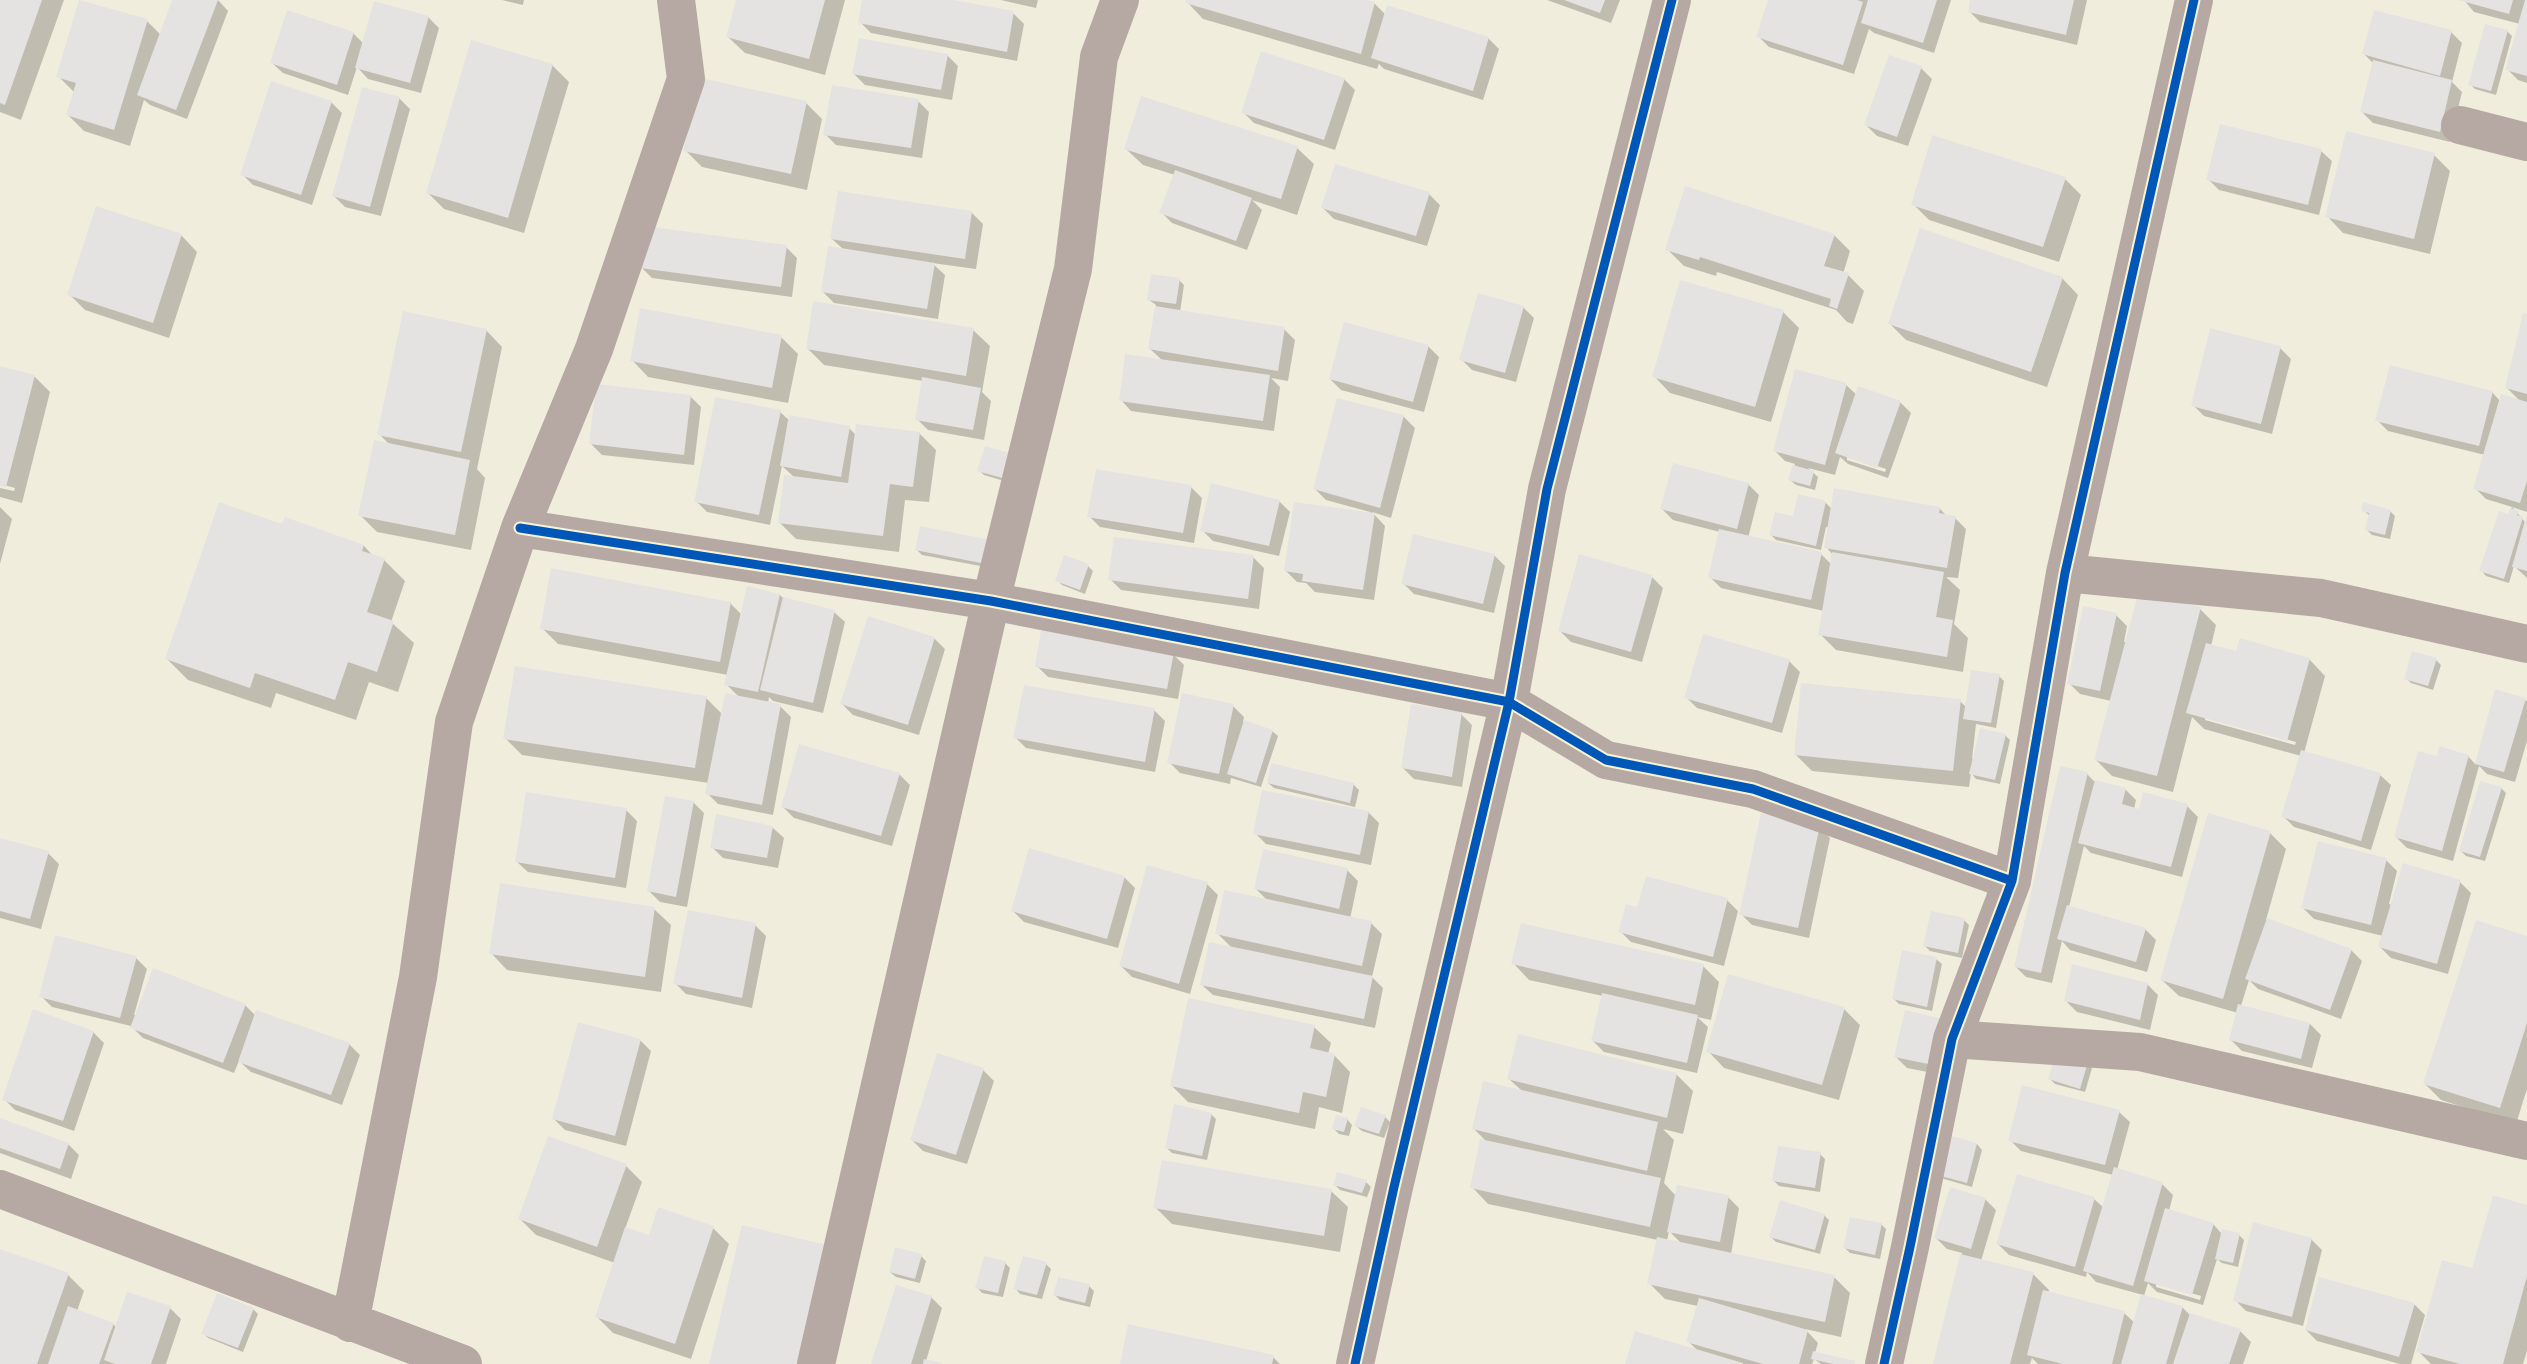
<svg xmlns="http://www.w3.org/2000/svg" width="2527" height="1364" font-family="Rubik,sans-serif">
<rect width="100%" height="100%" fill="#f1eddd"/>
<path fill="#0003" fill-rule="evenodd" d="M0,0H64L21,120L0,112Z
M174,0H218L228,11L187,119L150,105L144,100L130,146L84,131L68,115L75,93L58,76L147,21L161,35Z
M502,0H524L523,5Z
M738,0H845L825,75L745,53L728,37Z
M864,0H945L1013,13L1024,24L1017,61L871,33L860,22Z
M1001,0H1038L1036,8Z
M1188,0H1361L1375,4L1386,15L1488,38L1499,49L1483,100L1384,69L1379,64L1377,69L1203,19L1187,2Z
M1547,0H1620L1611,23Z
M1770,0H1851L1860,3L1857,0H1951L1934,53L1874,33L1869,29L1854,74L1769,47L1758,36Z
M1972,0H2087L2077,45L1980,22L1969,11Z
M2464,0H2526L2527,83L2518,80L2507,69L2520,24L2474,12Z
M428,17L439,28L421,93L368,79L357,67L348,95L283,73L272,63L353,33L364,44Z
M2507,31L2512,36L2496,95L2475,89L2470,84Z
M2451,32L2462,43L2452,82L2462,92L2450,142L2373,123L2362,112L2374,64L2364,54Z
M947,55L958,66L952,100L865,85L854,74Z
M552,65L569,82L524,233L444,209L428,193Z
M1921,68L1932,79L1908,146L1877,136L1866,125Z
M1344,79L1355,90L1335,150L1254,123L1243,112Z
M399,98L410,109L381,216L345,207L334,196Z
M918,101L929,112L922,158L836,145L825,134Z
M331,102L342,113L312,205L253,185L242,174Z
M806,103L822,119L807,190L702,167L685,150Z
M1297,148L1314,164L1297,215L1252,200L1262,210L1247,250L1172,223L1161,212L1175,175L1143,165L1126,149Z
M2321,151L2332,161L2319,215L2219,190L2208,179Z
M2434,155L2450,171L2430,254L2343,233L2327,216Z
M2065,179L2081,195L2059,262L1929,220L1913,204Z
M1429,194L1440,205L1427,246L1334,219L1323,208Z
M972,213L983,224L976,269L932,263L945,275L938,319L834,303L823,292L844,250L832,239Z
M181,235L197,252L169,338L85,310L69,294Z
M1834,235L1850,251L1843,274L1848,275L1864,291L1853,324L1847,322L1836,310L1717,272L1716,276L1684,266L1667,249Z
M786,247L797,258L792,297L652,278L641,267Z
M2062,278L2078,295L2047,387L1906,340L1890,324Z
M1179,280L1184,285L1180,312L1284,329L1295,340L1288,381L1271,378L1280,387L1274,431L1131,411L1121,400L1163,361L1149,348L1156,305L1148,299Z
M1523,307L1534,318L1516,382L1472,370L1461,359Z
M1783,312L1799,328L1771,422L1670,393L1654,376Z
M2527,316V512L2512,507L2526,523L2527,521V578L2514,566L2509,583L2486,576L2481,570L2512,507L2486,499L2475,488L2485,455L2388,431L2377,420L2492,392L2501,402H2521L2507,388Z
M486,330L502,347L477,469L485,478L471,550L377,532L360,515L390,445L379,434Z
M973,330L990,346L982,392L991,401L984,440L928,430L917,419L923,381L824,365L807,348Z
M781,337L798,354L788,403L648,377L632,360Z
M1428,346L1439,357L1424,412L1341,390L1330,379Z
M2280,348L2291,359L2272,434L2204,416L2193,405Z
M0,367L34,376L50,392L22,503L0,497V488L14,491L15,488L0,484Z
M1846,385L1857,395L1900,402L1911,413L1888,478L1848,464L1840,457L1835,475L1808,468L1818,477L1815,490L1796,485L1790,480L1795,464L1785,461L1774,450ZM1847,456L1886,469L1885,472L1847,460Z
M690,396L701,407L694,465L602,455L591,444Z
M1338,400L1404,417L1415,428L1391,518L1372,512L1385,526L1374,600L1315,592L1306,583L1297,582L1286,571L1369,514L1370,512L1326,500L1315,489Z
M780,412L790,421L849,428L856,435L919,433L936,450L929,502L905,500L899,552L796,539L780,523L795,478L782,466L770,525L707,512L696,501Z
M986,448L1011,483L984,475L979,470Z
M1748,484L1759,495L1748,538L1821,554L1832,565L1833,555L1826,547L1829,528L1826,527L1821,550L1776,540L1771,535L1795,518L1825,502L1832,509L1939,508L1948,517L1955,518L1966,529L1958,578L1946,577L1960,590L1954,624L1968,638L1963,672L1836,650L1820,634L1824,611L1721,588L1710,577L1720,532L1673,520L1662,509Z
M1191,487L1202,498L1194,543L1100,527L1089,516Z
M1279,501L1290,512L1279,556L1213,541L1202,530Z
M0,507L12,519L0,564Z
M2363,510L2390,511L2395,516L2390,539L2372,535L2367,530L2370,516Z
M283,526L364,546L374,557L384,560L405,581L391,622L414,643L398,692L369,682L356,720L276,693L271,708L188,680L167,659Z
M922,528L991,568L922,555L917,550Z
M1494,555L1505,566L1494,613L1414,594L1403,583Z
M1253,557L1264,568L1259,609L1121,590L1110,579Z
M1088,566L1093,571L1085,594L1062,585L1057,580Z
M1652,577L1663,588L1642,662L1571,642L1560,631Z
M780,595L784,599L834,612L845,622L823,713L773,701L769,697L768,703L780,706L791,717L773,815L718,804L707,793L709,783L522,755L505,738L706,698L722,714L740,698L726,684L728,675L558,644L542,628L730,603L742,615Z
M2193,607L2200,609L2216,625L2211,646L2237,653L2309,659L2325,676L2304,753L2380,775L2391,785L2371,850L2294,827L2283,816L2301,756L2204,729L2192,717L2173,792L2112,776L2096,760L2111,701L2080,694L2069,683L2116,615L2127,626L2124,642H2127ZM2205,716L2296,742L2295,745L2205,720Z
M934,638L945,649L919,735L853,715L842,704Z
M1173,654L1184,665L1178,699L1048,677L1037,666Z
M2436,660L2441,665L2433,690L2411,683L2406,678Z
M1789,661L1800,672L1782,733L1697,708L1686,697Z
M1999,676L2004,681L1996,728L1976,724L1972,759L2005,735L2010,740L2000,784L1976,779L1971,773L1969,787L1812,771L1796,755L1960,701L1967,708Z
M2497,691L2527,701V741L2515,782L2487,774L2479,766L2453,861L2407,848L2396,837L2438,758L2468,756L2476,765Z
M1233,706L1244,717L1243,722L1272,731L1278,736L1261,787L1231,778L1230,784L1180,773L1169,762Z
M1154,710L1165,721L1155,772L1026,748L1015,737Z
M1461,714L1472,725L1462,787L1414,779L1403,768Z
M899,774L910,785L892,846L794,818L783,807Z
M2087,774L2094,781L2125,789L2136,800L2134,809L2140,811L2187,806L2198,817L2182,877L2091,853L2084,846L2069,907L2145,929L2156,940L2147,972L2070,950L2062,941L2052,983L2026,977L2015,966Z
M1268,783L1353,784L1359,790L1355,807L1274,788Z
M2501,788L2506,793L2485,861L2466,856L2461,851Z
M693,802L704,813L687,907L660,902L649,891Z
M626,810L637,821L626,888L528,872L517,862Z
M1368,812L1379,823L1371,865L1266,844L1255,833Z
M1819,827L1830,838L1809,938L1752,925L1741,914Z
M773,828L784,838L778,868L723,858L712,847Z
M2270,833L2286,849L2266,920L2351,950L2362,961L2341,1019L2258,989L2249,980L2241,1006L2310,1024L2321,1035L2312,1068L2242,1051L2231,1040L2238,1013L2179,996L2162,980Z
M0,840L48,853L59,864L41,929L0,918Z
M2386,860L2397,871L2389,904L2392,905L2404,866L2460,882L2471,893L2448,974L2391,958L2380,947L2383,936L2314,919L2303,908Z
M1347,870L1358,881L1350,919L1371,923L1382,934L1372,977L1383,988L1375,1028L1213,995L1202,985L1232,948L1217,933L1268,901L1256,889Z
M1124,877L1135,888L1118,948L1024,922L1013,911Z
M1207,884L1218,895L1190,994L1132,977L1121,966Z
M1727,900L1738,911L1724,966L1631,942L1620,931L1638,909Z
M654,909L671,925L661,992L507,970L491,953Z
M1964,920L1969,925L1962,958L1930,951L1925,946Z
M755,925L766,936L752,1008L686,994L675,983Z
M2527,938V1089L2516,1124L2441,1100L2425,1084Z
M136,958L147,969L134,1015L245,1005L256,1016L349,1044L360,1055L342,1105L251,1072L239,1061L234,1073L143,1038L131,1026L52,1007L41,996Z
M1936,959L1942,964L1932,1011L1899,1004L1894,999Z
M1513,963L1703,966L1719,982L1711,1020L1697,1017L1708,1027L1697,1073L1604,1052L1593,1041L1603,996L1529,980Z
M2147,984L2158,995L2150,1030L2077,1012L2066,1001Z
M1844,1009L1860,1025L1839,1100L1724,1068L1708,1051Z
M1906,1012L1943,1075L1907,1068L1896,1057Z
M1314,1027L1331,1043L1328,1054L1334,1055L1350,1072L1342,1113L1319,1107L1315,1129L1188,1102L1172,1086Z
M93,1032L104,1043L74,1131L15,1110L4,1099Z
M640,1040L651,1051L626,1146L565,1130L554,1119Z
M2087,1063L2092,1068L2085,1092L2055,1084L2050,1079Z
M983,1070L994,1081L967,1164L923,1151L912,1140Z
M1676,1074L1693,1091L1683,1134L1663,1129L1674,1140L1664,1183L1676,1196L1728,1197L1739,1208L1731,1254L1834,1277L1850,1293L1841,1337L1805,1329L1818,1343L1815,1353L1855,1364H1821L1814,1359L1812,1364H1627L1699,1352L1688,1341L1698,1306L1665,1299L1649,1283L1658,1240L1488,1204L1472,1187L1487,1142L1474,1129L1522,1091L1509,1079ZM1669,1231L1682,1244L1667,1241Z
M2119,1112L2130,1122L2117,1170L2162,1184L2173,1195L2169,1211L2213,1224L2222,1234L2239,1235L2244,1240L2238,1267L2222,1263L2217,1259L2203,1305L2157,1292L2148,1283L2144,1296L2182,1307L2190,1315L2240,1331L2251,1342L2243,1364H2038L2032,1358L2030,1364H1934L1962,1253L1947,1249L1936,1238L1985,1199L1996,1210L1981,1261L2033,1274L2049,1290L2048,1293L2124,1313L2135,1323L2143,1295L2096,1282L2087,1272L2086,1277L2009,1255L1998,1244L2018,1176L2094,1199L2104,1208L2113,1175L2021,1151L2010,1140ZM2156,1283L2201,1296L2200,1300L2156,1287Z
M1211,1114L1216,1119L1207,1160L1172,1153L1167,1148Z
M1385,1117L1390,1122L1384,1138L1362,1131L1356,1126Z
M0,1119L68,1144L79,1155L71,1179L0,1153Z
M1347,1119L1352,1125L1349,1136L1339,1134L1334,1129Z
M1977,1144L1982,1150L1972,1187L1944,1179L1939,1174Z
M1820,1154L1825,1159L1820,1192L1779,1186L1774,1181Z
M626,1166L642,1182L625,1229L650,1237L713,1228L729,1244L691,1359L613,1333L597,1317L615,1263L536,1235L520,1219Z
M1366,1182L1371,1187L1367,1197L1340,1190L1335,1185Z
M1331,1191L1348,1207L1340,1252L1172,1224L1155,1207Z
M2527,1207V1351L2523,1364H2431L2418,1351L2474,1271Z
M1824,1215L1829,1220L1820,1254L1776,1242L1771,1237Z
M1881,1224L1886,1229L1880,1259L1850,1253L1845,1248Z
M2311,1239L2322,1250L2303,1326L2246,1311L2235,1300Z
M0,1251L68,1275L84,1291L77,1311L113,1324L117,1328L170,1308L181,1319L166,1364H0Z
M921,1256L926,1261L920,1283L896,1277L890,1272Z
M1005,1263L1010,1268L1003,1297L982,1293L977,1287Z
M1046,1264L1051,1269L1042,1299L1020,1294L1015,1288Z
M1089,1286L1094,1291L1090,1307L1060,1300L1055,1295Z
M931,1297L942,1308L926,1361L939,1364H873Z
M2414,1304L2425,1315L2411,1364H2400L2317,1341L2306,1330Z
M253,1309L258,1314L243,1352L208,1338L203,1333Z
M1273,1357L1280,1364H1121Z"/>
<path fill="#e4e3e1" d="M0,0H42L5,105L0,103Z
M79,0L148,19L114,130L66,115L76,83L56,77Z
M172,0H218L176,110L137,95Z
M736,0H825L809,59L726,37Z
M862,0H954L1014,11L1007,52L858,23Z
M1186,0H1367L1375,2L1361,54L1185,3Z
M1564,0H1605L1600,13Z
M1768,0H1857L1863,2L1843,65L1756,37Z
M1868,0H1937L1923,43L1861,23Z
M1970,0H2074L2066,35L1968,12Z
M2458,0H2513L2509,14Z
M2525,0H2527V76L2505,70Z
M374,1L429,16L410,83L355,68Z
M1387,5L1489,37L1473,91L1371,58Z
M287,10L354,32L337,85L270,63Z
M2374,10L2452,30L2440,76L2362,54Z
M2485,24L2508,30L2491,91L2468,85Z
M859,38L948,54L941,90L852,74Z
M471,40L553,64L508,218L426,193Z
M1261,51L1345,78L1324,140L1241,113Z
M1889,55L1922,66L1897,137L1864,125Z
M2373,60L2452,80L2440,132L2360,112Z
M700,78L807,101L791,174L683,151Z
M271,81L332,101L301,195L240,175Z
M832,85L919,99L911,148L823,135Z
M362,87L400,97L370,207L332,196Z
M1141,96L1298,146L1281,199L1124,149Z
M2220,124L2322,149L2308,205L2206,180Z
M2346,131L2435,153L2414,239L2325,217Z
M1932,135L2066,177L2043,247L1911,205Z
M1335,164L1430,192L1416,236L1321,208Z
M1175,170L1252,198L1236,241L1159,213Z
M1685,186L1835,234L1824,266L1849,273L1837,309L1829,306L1831,299L1700,257L1699,260L1665,250Z
M838,191L972,211L965,259L830,239Z
M96,206L182,234L153,323L67,295Z
M645,226L787,245L781,287L640,268Z
M1920,228L2063,277L2031,372L1888,324Z
M828,246L935,263L927,309L821,292Z
M1151,274L1180,278L1176,304L1147,300Z
M1680,280L1784,310L1755,407L1652,377Z
M1478,293L1524,306L1505,373L1459,360Z
M813,301L974,328L966,376L806,349Z
M1155,306L1285,327L1278,371L1148,349Z
M640,308L782,335L772,388L630,361Z
M403,311L487,329L461,452L377,435Z
M2523,313L2527,314V394L2505,388Z
M1344,322L1429,345L1413,402L1329,379Z
M2210,328L2281,346L2261,424L2191,406Z
M1125,354L1270,375L1263,421L1119,401Z
M2390,365L2493,391L2479,446L2375,421Z
M0,366L35,375L6,487L0,486Z
M1795,369L1847,383L1825,465L1773,451Z
M922,377L981,388L973,430L915,420Z
M596,384L691,395L684,455L589,444Z
M1858,386L1901,401L1877,468L1835,453Z
M2501,394L2527,402V481L2520,503L2473,489Z
M715,397L781,410L759,515L694,502Z
M1337,398L1404,415L1380,508L1313,489Z
M789,415L850,426L841,477L780,466Z
M856,424L920,432L913,487L890,484L883,536L778,523L784,475L848,483Z
M374,440L470,460L455,535L358,516Z
M985,446L1013,454L1006,479L977,471Z
M1673,463L1749,483L1737,529L1660,509Z
M1793,465L1814,471L1810,486L1788,480Z
M1096,469L1192,485L1183,533L1087,517Z
M1211,483L1280,500L1269,546L1200,531Z
M1834,488L1940,507L1939,513L1956,516L1947,568L1824,548Z
M1798,494L1826,501L1816,546L1769,535L1775,512L1793,516Z
M219,502L282,524L285,517L364,545L362,551L385,558L367,612L394,621L377,672L348,662L335,700L255,673L250,688L165,659Z
M1294,502L1375,513L1363,590L1302,581L1303,574L1284,571Z
M2363,502L2391,510L2385,535L2365,530L2369,513L2361,511Z
M2510,508L2519,511L2517,515L2523,517L2504,579L2479,571L2499,511L2508,514Z
M2526,517H2527V571L2512,567Z
M920,526L991,540L986,564L915,550Z
M1719,529L1822,552L1811,600L1708,578Z
M1413,534L1495,554L1483,604L1401,584Z
M1114,537L1254,555L1248,599L1108,580Z
M1832,552L1944,572L1936,617L1953,620L1947,657L1818,635Z
M1579,554L1653,575L1631,652L1558,631Z
M1064,555L1089,564L1080,590L1055,581Z
M551,568L731,602L720,662L540,629Z
M747,586L780,594L758,692L724,685Z
M2139,590L2201,607L2157,776L2094,760Z
M783,597L835,610L813,703L760,690Z
M2083,606L2117,613L2100,691L2067,684Z
M868,616L935,637L908,725L840,704Z
M1041,630L1174,652L1167,689L1035,667Z
M1703,634L1790,659L1772,723L1684,698Z
M2240,638L2310,658L2287,741L2186,713L2206,643L2236,651Z
M2412,651L2437,658L2428,686L2404,679Z
M515,666L707,696L695,768L503,739Z
M1971,670L2000,674L1991,723L1963,719Z
M1801,683L1961,699L1953,771L1794,755Z
M1024,685L1155,708L1145,762L1013,738Z
M2495,689L2526,698L2504,772L2475,764Z
M725,693L781,704L762,805L705,794Z
M1182,693L1234,704L1219,774L1167,763Z
M1411,704L1462,712L1452,777L1401,768Z
M1244,720L1273,730L1256,783L1227,774Z
M1980,728L2006,734L1995,780L1969,774Z
M799,744L900,773L881,836L781,807Z
M2439,746L2469,755L2442,851L2394,837L2418,751L2437,756Z
M2301,750L2381,773L2361,841L2281,817Z
M1271,763L1354,783L1350,803L1267,783Z
M2060,766L2088,772L2041,973L2014,967Z
M2095,780L2126,788L2122,804L2139,809L2143,792L2188,804L2171,867L2078,843Z
M2480,781L2502,787L2480,857L2459,851Z
M1262,790L1369,811L1360,855L1253,834Z
M526,792L627,808L615,878L515,862Z
M665,796L694,801L676,897L647,891Z
M1761,813L1820,825L1798,928L1739,915Z
M2208,813L2271,831L2223,999L2160,980Z
M716,814L773,826L767,858L710,848Z
M0,838L49,851L30,919L0,911Z
M2318,841L2387,858L2371,925L2301,908Z
M1029,848L1125,876L1107,939L1011,911Z
M1263,849L1348,868L1339,909L1254,889Z
M2403,863L2461,880L2437,964L2378,947Z
M1147,865L1208,882L1179,984L1119,966Z
M1646,876L1728,898L1713,957L1618,932L1626,904L1637,907Z
M500,883L655,907L645,977L489,954Z
M1224,890L1372,921L1362,966L1215,934Z
M2067,905L2146,928L2136,962L2057,939Z
M688,910L756,923L742,998L673,984Z
M1931,911L1965,918L1958,953L1923,946Z
M2267,918L2352,949L2330,1010L2245,979Z
M2476,920L2527,936V1023L2500,1108L2423,1084Z
M1521,923L1704,964L1695,1005L1511,964Z
M55,935L137,956L120,1018L39,997Z
M1209,942L1373,976L1364,1019L1200,985Z
M1902,950L1937,957L1927,1007L1892,999Z
M2072,964L2148,983L2140,1020L2064,1001Z
M153,968L246,1004L223,1063L130,1028Z
M1728,974L1845,1007L1822,1085L1706,1052Z
M1602,993L1698,1015L1687,1063L1591,1041Z
M1188,998L1315,1025L1310,1048L1335,1054L1326,1097L1303,1092L1299,1113L1170,1086Z
M2238,1004L2310,1023L2301,1059L2229,1040Z
M33,1009L94,1031L63,1121L2,1100Z
M256,1010L350,1043L331,1095L238,1062Z
M1905,1010L1943,1019L1933,1065L1894,1057Z
M578,1022L641,1039L615,1136L552,1119Z
M1518,1034L1677,1073L1667,1118L1507,1079Z
M937,1053L984,1068L956,1155L910,1140Z
M2056,1053L2088,1062L2080,1089L2048,1079Z
M1483,1081L1658,1122L1647,1171L1472,1129Z
M2022,1085L2120,1110L2105,1165L2008,1141Z
M1174,1104L1212,1113L1202,1156L1165,1148Z
M1361,1107L1386,1115L1379,1134L1354,1126Z
M1336,1115L1348,1118L1344,1132L1332,1129Z
M0,1118L69,1143L60,1169L0,1148Z
M1947,1135L1977,1143L1967,1183L1937,1175Z
M548,1136L627,1164L597,1247L518,1219Z
M1480,1139L1661,1178L1650,1227L1470,1188Z
M1778,1146L1821,1152L1815,1188L1772,1181Z
M1162,1160L1332,1189L1324,1236L1153,1208Z
M2114,1167L2163,1182L2133,1286L2083,1271Z
M1337,1172L1367,1180L1362,1193L1333,1185Z
M2017,1174L2095,1197L2075,1267L1996,1244Z
M1677,1185L1729,1195L1720,1242L1667,1232Z
M1950,1187L1986,1198L1971,1249L1934,1238Z
M2493,1195L2527,1205V1276L2503,1364H2460L2416,1352L2442,1260L2472,1268Z
M1780,1200L1825,1214L1815,1250L1769,1237Z
M658,1207L714,1226L675,1344L595,1317L625,1227L649,1235Z
M2165,1208L2214,1223L2192,1295L2144,1281Z
M1850,1217L1882,1223L1875,1255L1843,1248Z
M2253,1222L2312,1238L2292,1317L2233,1301Z
M742,1225L831,1246L803,1364H709Z
M2222,1229L2240,1233L2233,1263L2215,1259Z
M1657,1237L1835,1275L1825,1322L1647,1284Z
M895,1247L922,1254L915,1279L889,1272Z
M0,1249L69,1273L37,1364H0Z
M1960,1254L2034,1272L2010,1364H1933Z
M984,1256L1006,1261L998,1293L975,1288Z
M1023,1256L1047,1262L1037,1295L1013,1289Z
M1058,1277L1090,1284L1085,1303L1053,1295Z
M2319,1277L2415,1303L2399,1357L2305,1330Z
M896,1285L932,1296L911,1364H871Z
M2043,1290L2125,1311L2112,1364H2063L2027,1355Z
M127,1292L171,1306L151,1364H115L104,1360Z
M217,1293L254,1308L238,1348L201,1334Z
M2141,1294L2183,1306L2166,1364H2121Z
M1699,1298L1808,1330L1799,1364H1763L1686,1342Z
M68,1306L114,1323L99,1364H48Z
M2190,1313L2241,1329L2229,1364H2173Z
M1128,1324L1274,1355L1272,1364H1120Z
M1635,1331L1743,1363V1364H1625Z
M1813,1351L1855,1361L1854,1364H1833L1811,1359Z
M924,1359L942,1363V1364H923Z"/>
<g fill="none" stroke-linecap="round" stroke-linejoin="round">
<path stroke="#b6a9a3" stroke-width="38" d="M2460,125L2527,142
M520,528L991,601L1509,702L1606,760L1753,789L2012,881
M2065,573L2321,598L2527,644
M1952,1039L2140,1052L2527,1141
M0,1189L463,1364
M350,1323L418,977L454,722L520,528L594,349L686,79L676,0
M816,1364L991,601L1073,269L1099,57L1120,0
M1355,1364L1394,1187L1509,702L1547,489L1672,0
M1884,1364L1910,1247L1952,1039L2012,881L2065,573L2194,0"/>
<defs>
<path id="cycleway" d="M520,528L991,601L1509,702L1606,760L1753,789L2012,881
M1355,1364L1394,1187L1509,702L1547,489L1672,0
M1884,1364L1910,1247L1952,1039L2012,881L2065,573L2194,0"/>
</defs>
<use href="#cycleway" stroke="#f9f3d5" stroke-width="13"/>
<use href="#cycleway" stroke="#0057b8" stroke-width="9"/>
</g>
</svg>
